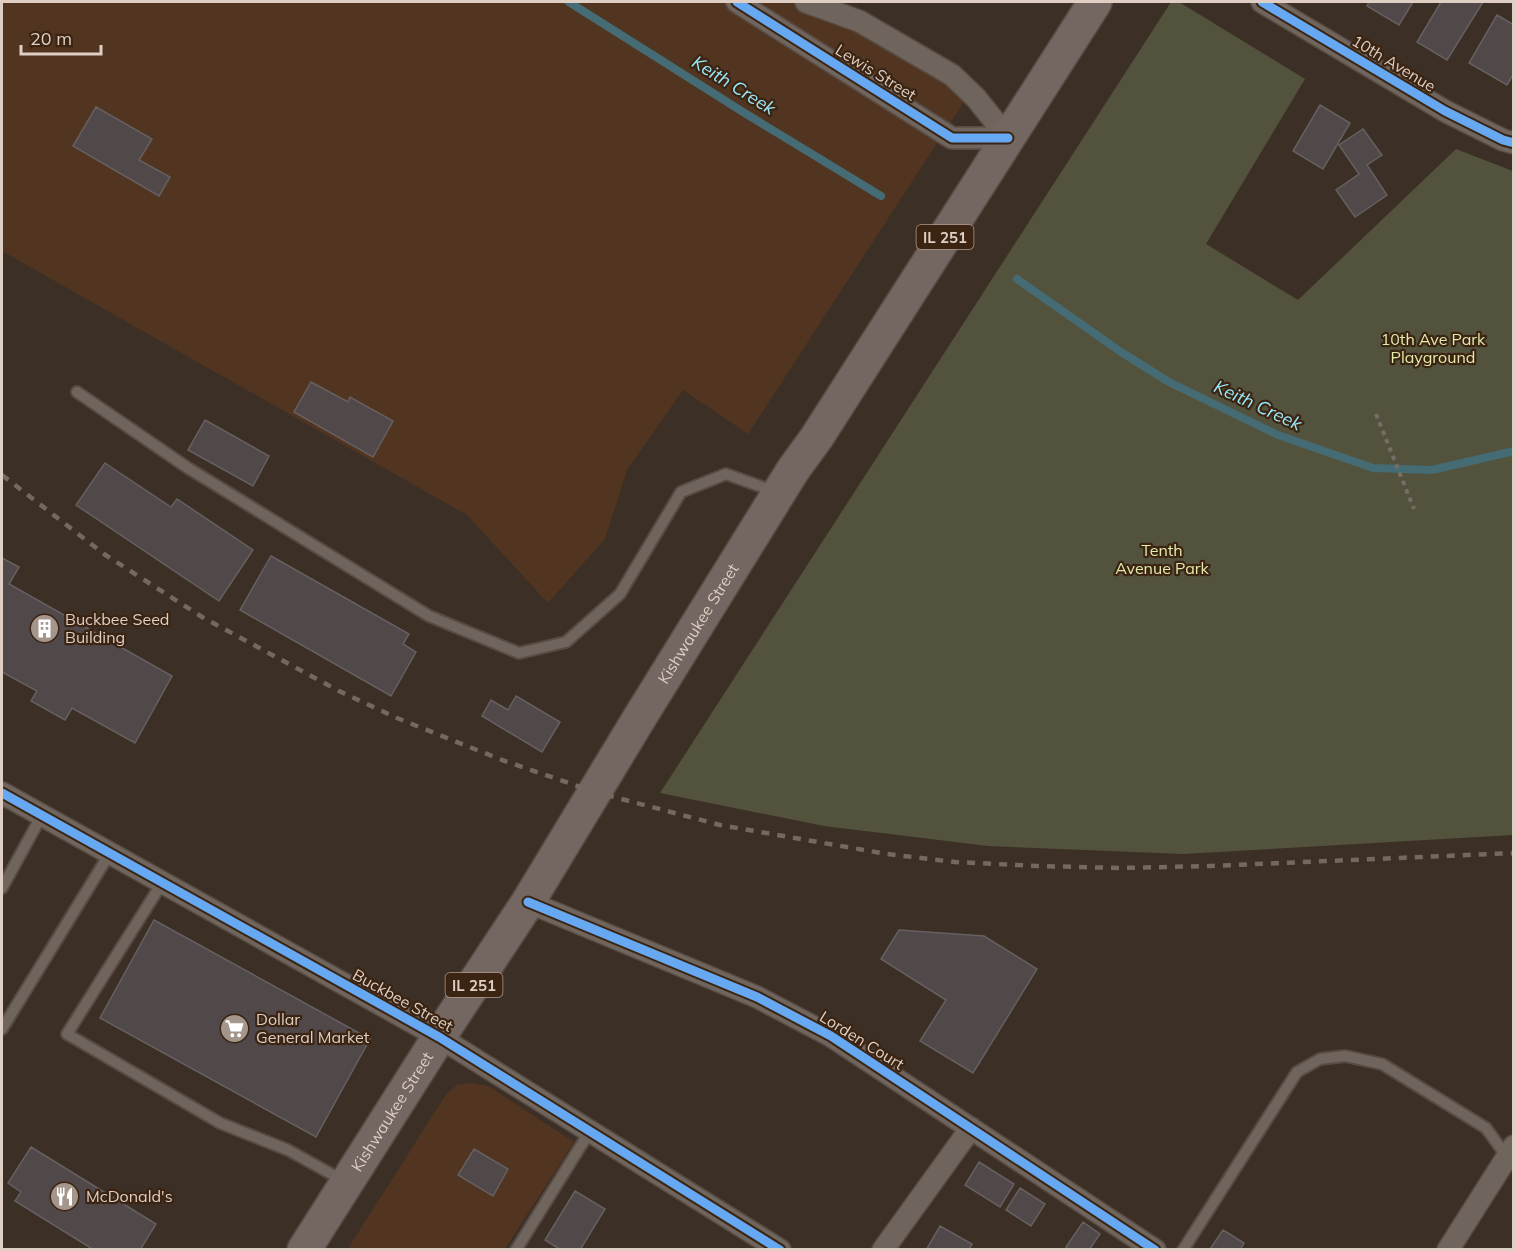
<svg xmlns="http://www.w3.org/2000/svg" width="1515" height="1251" font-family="Mulish,sans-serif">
<rect width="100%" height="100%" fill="#3c2f25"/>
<path fill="#513520" d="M2,2H810L967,97L748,434L683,390L627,470L605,539L548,603L467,515L2,251Z
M471,1083L488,1086L574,1142L505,1249L347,1250L447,1093L457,1085Z"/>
<path fill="#52523d" d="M1171,2H1179L1305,79L1206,244L1298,300L1456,149L1513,171V835L1183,854L988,846L824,826L660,793Z"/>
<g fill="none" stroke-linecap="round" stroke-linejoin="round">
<path stroke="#456c74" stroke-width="8" d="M569,2L743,112L881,196
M1017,279L1121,352L1169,382L1278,435L1373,468L1432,470L1514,451"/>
</g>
<path fill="#504849" stroke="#666061" stroke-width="1.5" d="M1369,2H1413L1399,25L1367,6Z
M1441,2H1483L1447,60L1417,42Z
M1497,15L1514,25V73L1507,85L1469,63Z
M1320,105L1350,123L1323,169L1293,151Z
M96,107L152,139L139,160L170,177L159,196L73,146Z
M1363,129L1382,155L1367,165L1387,195L1355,217L1336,190L1359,174L1339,145Z
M311,382L348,402L350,397L393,421L373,457L294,412Z
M205,420L269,456L253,486L188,450Z
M105,463L171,507L177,499L253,550L219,601L76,505Z
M271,556L409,634L403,644L416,652L391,696L240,610Z
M2,558L19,567L9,584L172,676L135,743L72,708L65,720L31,701L37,691L2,672Z
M516,696L560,722L542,752L482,716L491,700L508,710Z
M154,920L370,1039L316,1137L100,1018Z
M899,930L984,936L1037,969L973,1073L920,1041L946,1000L881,959Z
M31,1147L156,1224L140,1250H94L15,1201L21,1192L8,1183Z
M474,1149L508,1169L493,1196L458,1175Z
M979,1162L1014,1184L1000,1207L965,1185Z
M1020,1188L1045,1204L1031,1226L1006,1210Z
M575,1191L605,1209L580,1250H561L545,1240Z
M1083,1222L1100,1234L1089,1250H1070L1066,1247Z
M940,1226L972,1244L969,1250H926Z
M1223,1230L1244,1243L1240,1250L1210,1249Z"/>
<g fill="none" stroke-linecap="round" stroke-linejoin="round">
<defs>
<path id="service" d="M77,392L188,468L429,616L519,653L566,642L620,594L681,492L726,474L776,492
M162,883L67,1034L220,1123L288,1150L344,1181
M2,888L42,815
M2,1029L110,853
M516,1250L590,1131
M1183,1250L1297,1072L1320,1059L1345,1056L1382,1064L1486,1128L1507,1157"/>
<path id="minor" d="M737,2L952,138H1008
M806,2L859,21L952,75L976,98L1008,138
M1262,2L1445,111L1503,140L1514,143
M2,793L439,1037L780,1250
M528,902L757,997L831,1036L1155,1250
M883,1250L971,1128
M1448,1250L1514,1146"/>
<g id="primary">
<path id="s1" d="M304,1250L439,1037L528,902L640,717L793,470L817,437L1095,2"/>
</g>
</defs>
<use href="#service" stroke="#574b43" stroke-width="14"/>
<use href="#minor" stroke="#574b43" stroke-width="24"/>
<use href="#primary" stroke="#574b43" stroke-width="36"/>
<path stroke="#766d66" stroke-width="4" stroke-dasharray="4.5 4.5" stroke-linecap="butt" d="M1376,414L1414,509"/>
<use href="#service" stroke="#6f655d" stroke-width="10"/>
<use href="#minor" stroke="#6f655d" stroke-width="21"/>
<use href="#primary" stroke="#746660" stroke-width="33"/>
<path stroke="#736961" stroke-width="4.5" stroke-dasharray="8 8" stroke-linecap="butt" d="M2,475L104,554L202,617L339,691L397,718L502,760L595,792L720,825L887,854L955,862L1038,866L1120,868L1211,866L1514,853"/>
<defs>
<path id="cycleway" d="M737,2L952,138H1008
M1262,2L1445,111L1503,140L1514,143
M2,793L439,1037L780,1250
M528,902L757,997L831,1036L1155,1250"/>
</defs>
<use href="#cycleway" stroke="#3b2412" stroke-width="13"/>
<use href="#cycleway" stroke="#66a8f1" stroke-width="9"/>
</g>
<defs>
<symbol id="building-disc" viewBox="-11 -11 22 22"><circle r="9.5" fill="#a5968c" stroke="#3b2412"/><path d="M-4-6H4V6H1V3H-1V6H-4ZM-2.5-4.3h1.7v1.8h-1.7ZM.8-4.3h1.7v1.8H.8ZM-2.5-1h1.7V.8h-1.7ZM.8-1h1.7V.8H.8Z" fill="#fff"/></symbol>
<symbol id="supermarket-disc" viewBox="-11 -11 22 22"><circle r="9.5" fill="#a5968c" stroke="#3b2412"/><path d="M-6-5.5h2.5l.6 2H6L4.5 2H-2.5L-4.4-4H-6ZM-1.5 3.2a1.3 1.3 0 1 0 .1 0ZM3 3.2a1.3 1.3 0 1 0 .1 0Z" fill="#fff"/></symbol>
<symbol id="restaurant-disc" viewBox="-11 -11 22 22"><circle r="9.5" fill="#a5968c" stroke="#3b2412"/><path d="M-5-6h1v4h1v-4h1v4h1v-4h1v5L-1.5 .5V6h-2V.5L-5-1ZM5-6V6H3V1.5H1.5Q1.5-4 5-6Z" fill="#fff"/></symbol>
</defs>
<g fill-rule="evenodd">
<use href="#building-disc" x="28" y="612" width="33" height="33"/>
<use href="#supermarket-disc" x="218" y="1012" width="33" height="33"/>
<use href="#restaurant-disc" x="48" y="1180" width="33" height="33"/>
</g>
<g text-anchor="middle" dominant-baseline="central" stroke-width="4.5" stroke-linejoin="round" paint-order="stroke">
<g fill="#3b2412" stroke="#ad9b8e" stroke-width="1.5">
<rect x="916.5" y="225" width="57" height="24" rx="4.5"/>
<rect x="445.5" y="973" width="57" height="24" rx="4.5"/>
</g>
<g font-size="15" font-weight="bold" fill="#decec3">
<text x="945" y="237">IL 251</text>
<text x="474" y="985">IL 251</text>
</g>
<g font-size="16" fill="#decec3" stroke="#3b2412">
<text transform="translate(1394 63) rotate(31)">10th Avenue</text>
<text transform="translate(876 72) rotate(32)">Lewis Street</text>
<text stroke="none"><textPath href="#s1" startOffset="740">Kishwaukee Street</textPath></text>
<text transform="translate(403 1000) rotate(29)">Buckbee Street</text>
<text transform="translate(862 1040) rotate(32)">Lorden Court</text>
<text stroke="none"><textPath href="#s1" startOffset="164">Kishwaukee Street</textPath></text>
</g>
<g font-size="16" fill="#e3eaab" stroke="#3b2412">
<text x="1433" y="339">10th Ave Park<tspan x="1433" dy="18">Playground</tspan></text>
<text x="1162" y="550">Tenth<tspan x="1162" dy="18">Avenue Park</tspan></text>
</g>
<g font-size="16" fill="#decec3" stroke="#3b2412" text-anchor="start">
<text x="65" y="619">Buckbee Seed<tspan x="65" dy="18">Building</tspan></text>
<text x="256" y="1019">Dollar<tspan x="256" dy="18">General Market</tspan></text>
<text x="86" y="1196">McDonald's</text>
</g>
<g font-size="18" font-style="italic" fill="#99e9fb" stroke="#3b2412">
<text transform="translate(734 85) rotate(32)">Keith Creek</text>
<text transform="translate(1258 405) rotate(25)">Keith Creek</text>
</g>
</g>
<rect width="1515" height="1251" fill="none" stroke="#decec3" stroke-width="6"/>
<path d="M21 45v9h80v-9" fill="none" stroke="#decec3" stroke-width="3"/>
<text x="30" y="45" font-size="18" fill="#decec3" stroke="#3b2412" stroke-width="4.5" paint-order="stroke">20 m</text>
</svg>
